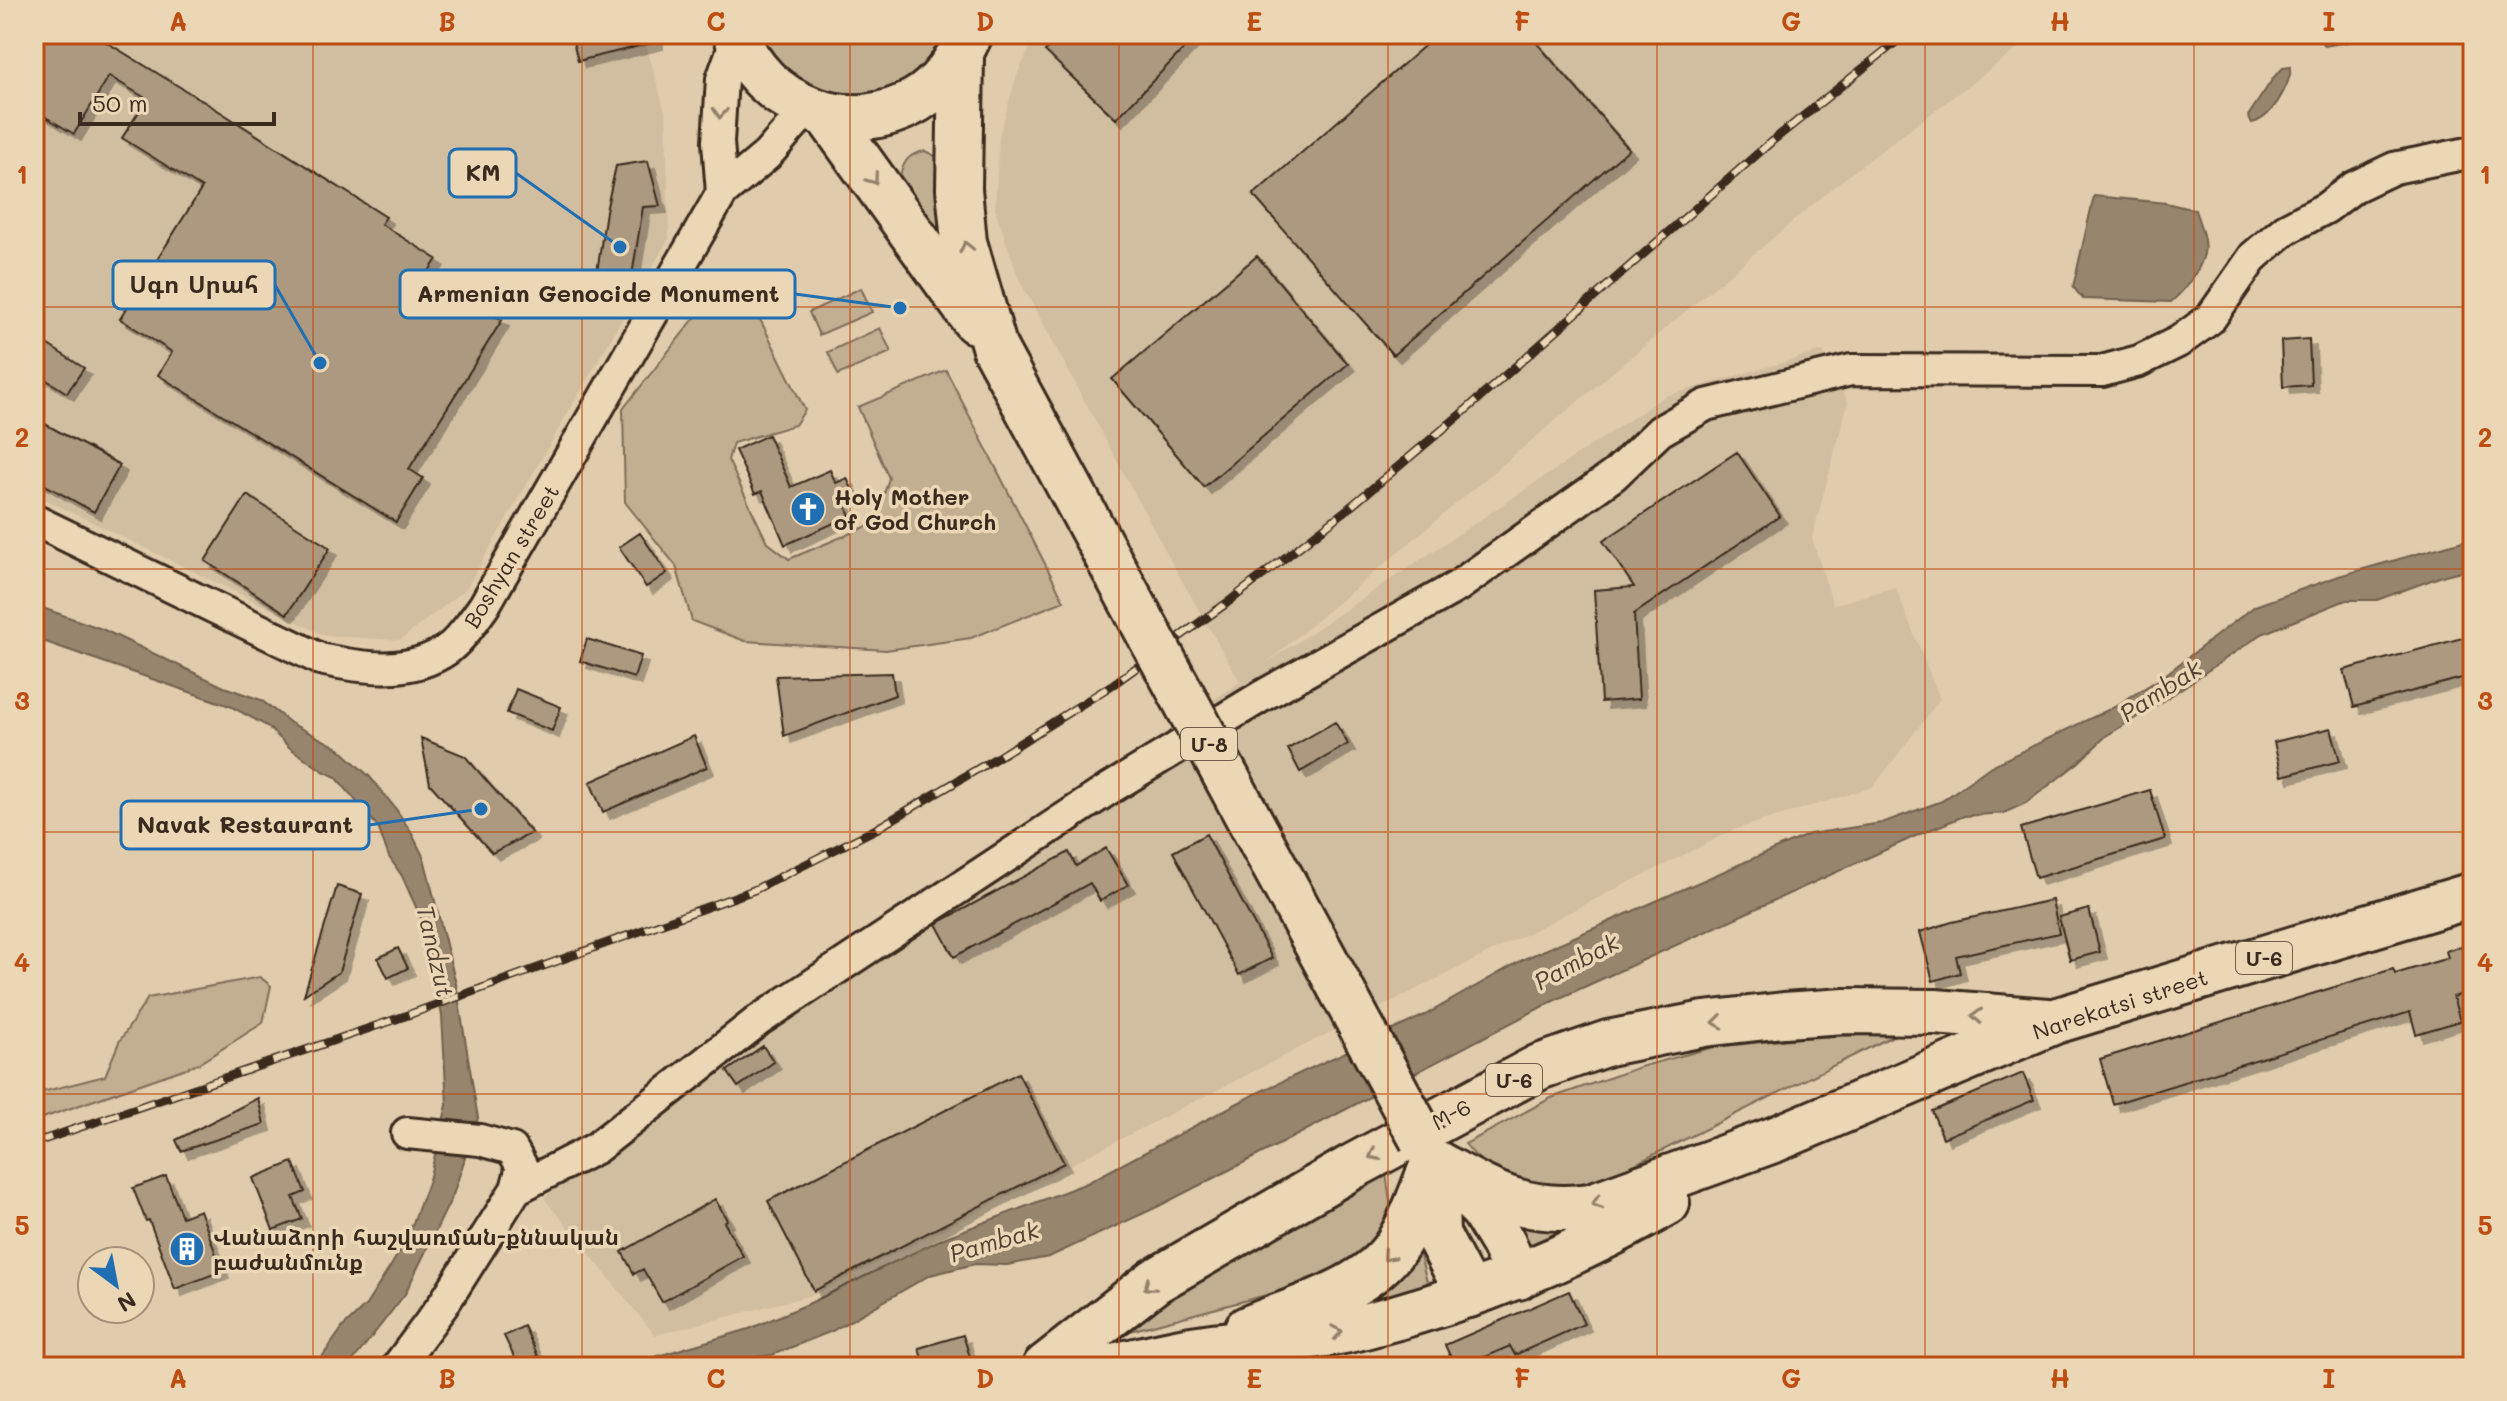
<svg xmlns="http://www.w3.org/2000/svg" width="2507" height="1401" font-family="Mali,'Noto Sans Armenian',sans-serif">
<defs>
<filter id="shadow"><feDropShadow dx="7" dy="7" stdDeviation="0" flood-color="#0004"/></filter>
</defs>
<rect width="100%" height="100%" fill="#e0ccac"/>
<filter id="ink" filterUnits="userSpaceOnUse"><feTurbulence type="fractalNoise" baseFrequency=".0125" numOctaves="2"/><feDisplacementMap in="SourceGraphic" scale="16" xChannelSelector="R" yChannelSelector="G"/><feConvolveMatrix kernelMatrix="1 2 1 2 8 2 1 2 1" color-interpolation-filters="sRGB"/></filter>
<g filter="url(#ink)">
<path fill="#d1bd9f" d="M34,34H643L666,115L669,238L466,589L400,640L326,636L34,494Z
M1037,34H2037L1841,181L1266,663L1665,396L1823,351L1848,402L1812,538L1833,605L1895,587L1940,699L1873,787L1733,830L1327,1034L816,1294L655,1335L544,1198L682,1094L747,1017L1240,682L1172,563L1019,279L995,209L999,136L1017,75Z"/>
<path fill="#c2ae91" stroke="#7e6c58" stroke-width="2" d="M750,34H949L936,59L912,83L848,103L785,81Z
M925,151L937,157L941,169L950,262L915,206L900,176C904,160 909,154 925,151Z
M861,288L872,312L819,335L809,312Z
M749,297L805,410L795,425L733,443L728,460L767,542L789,559L875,523L889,478L858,407L946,370L1064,601L971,638L886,650L745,641L692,621L676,566L625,502L623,409L701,310Z
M880,328L891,352L838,375L828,352Z
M260,977L271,986L263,1023L198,1064L34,1121V1094L105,1076L119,1042L148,998Z
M1899,1033L1621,1171C1563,1193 1508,1198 1465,1144L1551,1098L1640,1067L1714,1047L1801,1038Z
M1386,1173L1391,1208L1388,1236L1363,1264L1308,1284L1100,1339L1163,1293Z
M1501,1221C1533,1230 1551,1231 1583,1224L1533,1256Z
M1419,1252L1428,1285L1362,1309L1405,1270Z"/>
<path fill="#98856e" stroke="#73614e" stroke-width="2" d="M2316,34H2375L2358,40L2325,46Z
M2291,67C2290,86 2271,119 2252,123L2248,116L2274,77L2283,68Z
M2094,196L2166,203L2195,210C2199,223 2207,240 2204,254C2200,271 2184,291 2171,302L2083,299L2073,287Z
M2473,538V568L2445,575L2377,600H2346L2262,634L2160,703L2106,736L2078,763L2026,803L2004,813L1964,816L1920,834L1549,1003L1276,1146L1157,1207L1049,1257L1007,1265L975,1264L930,1275L832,1331L772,1355L757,1357L728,1367H621L749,1329L808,1304L946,1237L1087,1183L1253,1095L1425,1015L1524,959L1777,848L1810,834L1882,823L1942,801L1991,766L2112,708L2161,678L2255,606L2339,576Z
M34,605L102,629L224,687L261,700L292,724L337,747L370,777L396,809L411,832L424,858L456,984L478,1118L453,1195L405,1294L348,1367H315L343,1327L366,1305L392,1264L408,1236L429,1180L447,1105L442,1016L425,927L402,876L389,857L378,827L336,777L323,771L290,748L267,726L230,706L34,638Z"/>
<path fill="#ad9980" stroke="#3b2a1e" stroke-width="2" filter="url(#shadow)" d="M34,34H93L211,106L386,217L381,224L437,259L427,274L502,320L409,469L423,478L396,522L158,375L172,352L120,319L202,188L122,138L147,99L109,76L74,134L34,110Z
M571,34H656V42L578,61Z
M1061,34H1198L1116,119L1045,51Z
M1438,34H1529L1629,149L1393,355L1253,195Z
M648,161L660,206L643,207L631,282L596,279L606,211L616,166Z
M1257,256L1348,364L1204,487L1112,379Z
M34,336L84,368L67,393L34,372Z
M2309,339L2311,385L2283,387L2281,341Z
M34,418L120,465L94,512L34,479Z
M768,435L791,487L830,470L836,483L847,478L855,496L844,501L850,516L785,545L762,491L755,494L735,450Z
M1737,452L1780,516L1634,614L1639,699L1601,702L1594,590L1634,587L1603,541Z
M247,495L330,548L287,614L205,561Z
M640,533L667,573L646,587L619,547Z
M2473,635V675L2354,707L2344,670Z
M587,639L641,656L634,678L580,661Z
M892,673L895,695L784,736L776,676Z
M516,689L561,707L552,731L507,713Z
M1335,722L1348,744L1300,772L1288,749Z
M2331,728L2340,761L2282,776L2274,742Z
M694,736L707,767L603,812L590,782Z
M421,738L465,756L532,833L492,853L430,784Z
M2150,790L2165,839L2036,878L2021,828Z
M1206,834L1272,958L1239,975L1173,852Z
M1106,848L1128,885L1100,901L1090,883L954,957L936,924L1069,852L1076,866Z
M337,886L362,894L339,972L304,995Z
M2052,900L2059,933L1956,956L1960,973L1933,981L1920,932L1952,922Z
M2089,909L2100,952L2070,960L2059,917Z
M2473,943V991L2453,997L2460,1021L2416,1034L2410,1012L2113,1104L2100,1059L2393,969L2395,974L2448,958L2446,951Z
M398,948L408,968L388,978L378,958Z
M763,1046L774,1062L738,1087L727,1071Z
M1018,1073L1064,1163L814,1291L768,1201Z
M2023,1073L2034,1100L1943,1138L1932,1111Z
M258,1098L264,1124L181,1151L176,1140Z
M293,1162L305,1192L293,1197L302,1219L273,1230L253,1178Z
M166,1176L182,1217L200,1210L222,1271L175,1289L149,1220L146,1221L133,1188Z
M715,1199L727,1220L724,1222L743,1256L662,1302L643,1269L634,1274L622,1252Z
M1569,1291L1584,1324L1515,1355L1510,1346L1461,1367H1455L1445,1345Z
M524,1326L543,1367H519L504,1336Z
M963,1335L971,1360L949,1367H924L919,1348Z"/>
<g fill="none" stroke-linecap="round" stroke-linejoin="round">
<defs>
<path id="minor" d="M722,193L718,142L722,79L737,38
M34,520L320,659C361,668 410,676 448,649C463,637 473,621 484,606L722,193L767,155L807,109
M516,1189L596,1148L759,1020L1109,789L1262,696L1458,586L1614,475L1660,431L1706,405L1851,370L2102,371L2139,361L2178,342L2210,319L2254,256L2286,229L2326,208L2354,187L2394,168L2473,152
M397,1367L443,1305L516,1189L522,1167L512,1149L480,1140L407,1133"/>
<path id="highway" d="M736,34C762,107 850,140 917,100C942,85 958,60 970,34
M961,55L959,189L964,242L995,349
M827,115L975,321
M1434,1162C1491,1193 1524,1215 1591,1206L1776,1139L2055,1021L2473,895
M1435,1174L1437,1234L1469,1295
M1455,1182L1483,1210L1503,1243L1518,1277
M1247,1329C1294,1309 1368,1290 1396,1246C1413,1221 1422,1189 1434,1162
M1045,1367L1155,1281L1352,1167L1539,1067L1608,1043L1704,1024L1784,1015L1845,1011L1935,1012L2048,1021
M1110,1367C1141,1360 1173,1351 1205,1347C1255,1340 1307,1340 1357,1328C1465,1301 1570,1259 1667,1203"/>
</defs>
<use href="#minor" stroke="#3b2a1e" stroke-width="36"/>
<use href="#highway" stroke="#3b2a1e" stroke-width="50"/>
<use href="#minor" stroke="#ebd6b5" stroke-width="30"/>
<use href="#highway" stroke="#ebd6b5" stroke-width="44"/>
<defs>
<path id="rail" d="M34,1143L405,1016L754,890L876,829L998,757L1112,685L1227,603L1349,508L1467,409L1771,142L1906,34"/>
</defs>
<use href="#rail" stroke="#3b2a1e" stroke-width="9"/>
<use href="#rail" stroke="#ebd6b5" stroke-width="6" stroke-dasharray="18" stroke-linecap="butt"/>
<defs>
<path id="highway-bridge" d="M995,349L1422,1139"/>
</defs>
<use href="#highway-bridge" stroke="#3b2a1e" stroke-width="50" stroke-linecap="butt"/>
<use href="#highway-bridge" stroke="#ebd6b5" stroke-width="44"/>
</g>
<defs><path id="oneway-chevron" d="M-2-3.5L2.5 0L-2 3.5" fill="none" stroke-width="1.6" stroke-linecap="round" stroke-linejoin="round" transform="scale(2)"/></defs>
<g stroke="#93806a">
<use href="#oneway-chevron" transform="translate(720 113) rotate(94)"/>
<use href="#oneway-chevron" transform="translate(873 179) rotate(54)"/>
<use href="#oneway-chevron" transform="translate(966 247) rotate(-103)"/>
<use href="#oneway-chevron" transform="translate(1977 1016) rotate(-176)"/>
<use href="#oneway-chevron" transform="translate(1718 1022) rotate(173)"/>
<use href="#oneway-chevron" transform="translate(1374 1155) rotate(152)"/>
<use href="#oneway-chevron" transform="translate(1597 1203) rotate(163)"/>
<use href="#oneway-chevron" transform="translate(1388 1256) rotate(131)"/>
<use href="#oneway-chevron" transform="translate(1149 1286) rotate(143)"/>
<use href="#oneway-chevron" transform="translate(1337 1332) rotate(-10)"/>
</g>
</g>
<path fill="none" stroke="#bd4d10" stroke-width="2" stroke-opacity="0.55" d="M313,34V1367M582,34V1367M850,34V1367M1119,34V1367M1388,34V1367M1657,34V1367M1925,34V1367M2194,34V1367M34,307H2473M34,569H2473M34,832H2473M34,1094H2473"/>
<defs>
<symbol id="church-disc" viewBox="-11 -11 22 22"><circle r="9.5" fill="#1f6fb2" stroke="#ebd6b5"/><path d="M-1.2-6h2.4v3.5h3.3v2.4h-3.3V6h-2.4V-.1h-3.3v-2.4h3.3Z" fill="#fff"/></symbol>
<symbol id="building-disc" viewBox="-11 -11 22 22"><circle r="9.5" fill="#1f6fb2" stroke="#ebd6b5"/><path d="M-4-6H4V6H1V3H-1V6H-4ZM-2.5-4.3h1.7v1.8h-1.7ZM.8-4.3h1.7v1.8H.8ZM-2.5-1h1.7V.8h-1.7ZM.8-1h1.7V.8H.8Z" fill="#fff"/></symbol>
</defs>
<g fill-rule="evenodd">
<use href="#church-disc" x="788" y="489" width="40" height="40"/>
<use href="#building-disc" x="167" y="1229" width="40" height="40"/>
</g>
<g text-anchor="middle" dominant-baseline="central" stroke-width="7" stroke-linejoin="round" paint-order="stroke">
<g fill="#ebd6b5" stroke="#705e4b" stroke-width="2">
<rect x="1181" y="728" width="56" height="32" rx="6"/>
<rect x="2236" y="942" width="56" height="32" rx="6"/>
<rect x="1486" y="1064" width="56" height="32" rx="6"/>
</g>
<g font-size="20" font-weight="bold" fill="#3b2a1e">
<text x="1209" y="744">Մ-8</text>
<text x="2264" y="958">Մ-6</text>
<text x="1514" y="1080">Մ-6</text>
</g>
<g font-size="22" font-weight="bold" fill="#3b2a1e" stroke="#ebd6b5" text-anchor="start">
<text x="834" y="496">Holy Mother<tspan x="834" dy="25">of God Church</tspan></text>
<text x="213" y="1236">Վանաձորի հաշվառման-քննական<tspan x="213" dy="25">բաժանմունք</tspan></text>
</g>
<g font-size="22" fill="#3b2a1e" stroke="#ebd6b5">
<text transform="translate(511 556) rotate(-59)">Boshyan street</text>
<text transform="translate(2120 1004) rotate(-18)">Narekatsi street</text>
<text transform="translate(1451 1114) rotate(-28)">M-6</text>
</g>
<g font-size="24" font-style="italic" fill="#524132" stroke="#ebd6b5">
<text transform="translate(2160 690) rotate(-33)">Pambak</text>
<text transform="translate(436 951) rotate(77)">Tandzut</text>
<text transform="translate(1576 961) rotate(-28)">Pambak</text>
<text transform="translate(994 1241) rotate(-16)">Pambak</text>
</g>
</g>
<path fill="none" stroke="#1f6fb2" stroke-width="3" d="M620 247L516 173M320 363L275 285M900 308L795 294M481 809L369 825"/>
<g fill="#1f6fb2" stroke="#ebd6b5" stroke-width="3">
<circle cx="620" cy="247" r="8"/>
<circle cx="320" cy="363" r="8"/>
<circle cx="900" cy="308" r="8"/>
<circle cx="481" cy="809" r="8"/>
</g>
<g fill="#ebd6b5" stroke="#1f6fb2" stroke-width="3">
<rect x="449" y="149" width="67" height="48" rx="8"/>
<rect x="113" y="261" width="162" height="48" rx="8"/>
<rect x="400" y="270" width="395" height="48" rx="8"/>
<rect x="121" y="801" width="248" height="48" rx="8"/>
</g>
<g font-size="24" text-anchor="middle" font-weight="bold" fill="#3b2a1e">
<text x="483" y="181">KM</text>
<text x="194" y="293">Սգո Սրահ</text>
<text x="598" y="302">Armenian Genocide Monument</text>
<text x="245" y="833">Navak Restaurant</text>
</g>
<rect width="2507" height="1401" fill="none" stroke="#ebd6b5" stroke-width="88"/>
<g transform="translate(116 1285) rotate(148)"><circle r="38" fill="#ebd6b5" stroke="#a59179" stroke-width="2"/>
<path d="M0-6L14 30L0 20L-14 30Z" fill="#1f6fb2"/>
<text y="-12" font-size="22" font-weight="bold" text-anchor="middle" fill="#3b2a1e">N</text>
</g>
<path d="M80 112v12h194v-12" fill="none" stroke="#3b2a1e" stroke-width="4"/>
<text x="92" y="112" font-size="24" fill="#3b2a1e" stroke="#ebd6b5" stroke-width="6" paint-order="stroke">50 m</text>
<rect x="44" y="44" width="2419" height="1313" fill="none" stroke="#bd4d10" stroke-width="3"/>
<g font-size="26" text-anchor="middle" font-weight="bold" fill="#bd4d10">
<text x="178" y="31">A</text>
<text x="447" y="31">B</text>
<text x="716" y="31">C</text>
<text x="985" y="31">D</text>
<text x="1254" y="31">E</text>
<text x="1522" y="31">F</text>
<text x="1791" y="31">G</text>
<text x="2060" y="31">H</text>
<text x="2329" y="31">I</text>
<text x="22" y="184">1</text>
<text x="2485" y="184">1</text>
<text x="22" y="447">2</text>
<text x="2485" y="447">2</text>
<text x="22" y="710">3</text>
<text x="2485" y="710">3</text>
<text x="22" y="972">4</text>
<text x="2485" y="972">4</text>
<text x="22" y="1235">5</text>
<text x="2485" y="1235">5</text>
<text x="178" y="1388">A</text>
<text x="447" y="1388">B</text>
<text x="716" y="1388">C</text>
<text x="985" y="1388">D</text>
<text x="1254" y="1388">E</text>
<text x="1522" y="1388">F</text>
<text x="1791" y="1388">G</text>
<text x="2060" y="1388">H</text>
<text x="2329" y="1388">I</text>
</g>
</svg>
